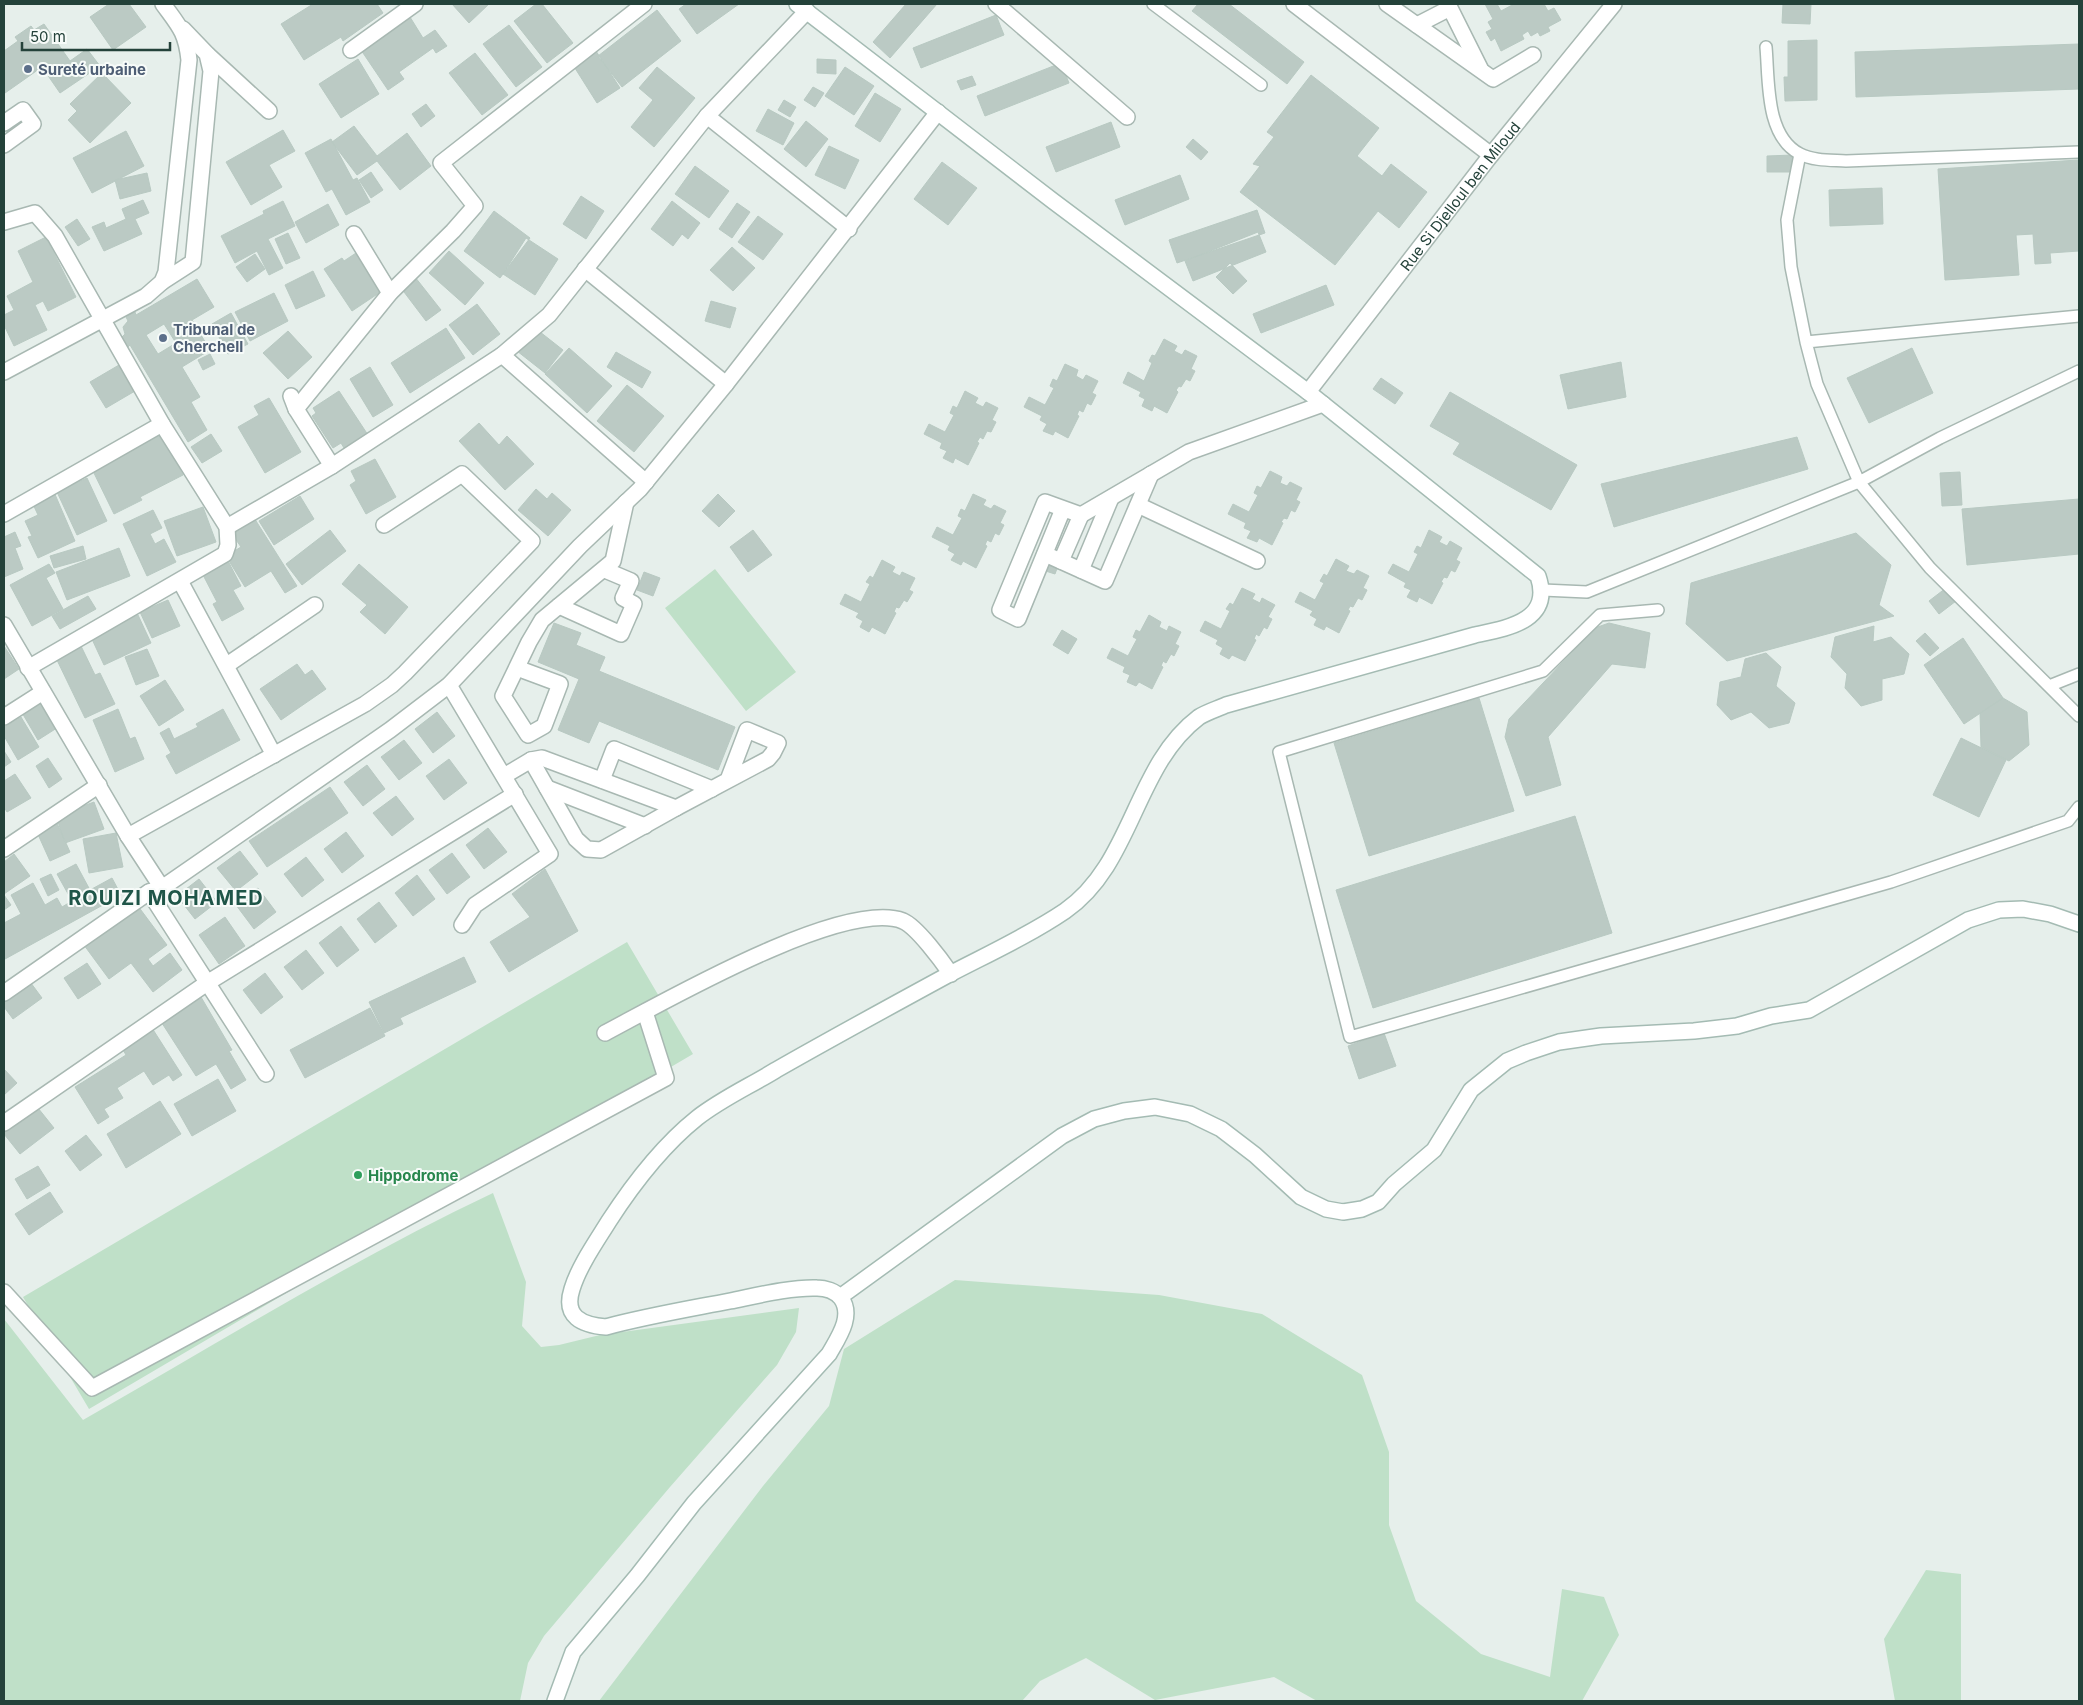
<svg xmlns="http://www.w3.org/2000/svg" width="2083" height="1705" font-family="Inter,sans-serif">
<rect width="100%" height="100%" fill="#e6efeb"/>
<path fill="#bfe0c8" d="M715,569L796,672L746,711L665,608Z
M627,942L693,1054L89,1409L23,1297Z
M493,1193L526,1282L522,1326L541,1347L559,1345L600,1335L799,1308L796,1332L777,1365L670,1487L544,1636L528,1663L520,1701H4V1319L83,1420C219,1343 351,1260 493,1193Z
M955,1280L1159,1295L1262,1314L1362,1375L1389,1452V1525L1416,1601L1481,1654L1550,1677L1562,1589L1604,1597L1619,1635L1582,1701H1317L1274,1677L1155,1700L1086,1658L1040,1681L1022,1701H599L763,1486L829,1406L844,1349Z
M1926,1570L1961,1574V1701H1895L1884,1639Z"/>
<path fill="#bbcac4" stroke="#b8c9c2" fill-rule="evenodd" d="M109,4H129L146,27L113,50L90,17Z
M313,4H377L383,13L343,41L341,37L304,60L281,24Z
M452,4H489L469,23Z
M536,4H542L573,43L547,63L514,21Z
M686,4H739L697,34L679,9Z
M906,4H937L890,58L873,42Z
M1198,4H1229L1304,62L1287,84L1192,11Z
M1485,4H1497L1501,11L1514,4H1544L1548,11L1554,8L1561,20L1548,27L1550,31L1540,36L1538,32L1531,36L1528,31L1522,35L1524,39L1501,51L1495,38L1491,41L1486,32L1492,29L1488,22L1493,19Z
M1783,4H1811L1810,24L1782,23Z
M657,10L681,41L622,87L598,56Z
M996,15L1004,35L921,68L913,48Z
M410,17L423,38L435,30L447,46L436,53L433,48L399,72L404,79L388,90L361,50Z
M44,24L70,61L87,49L100,66L60,93L42,67L5,93L4,51L18,41L15,37L31,26L34,30Z
M509,25L542,67L516,87L483,44Z
M1817,40V100L1785,101L1784,77H1788V41Z
M2079,44V89L1856,97L1855,52Z
M596,51L620,88L597,103L573,65Z
M475,53L508,95L482,115L449,73Z
M358,59L379,94L341,118L319,84Z
M817,59L836,60V74L817,73Z
M1061,63L1069,83L985,116L977,96Z
M657,67L695,98L654,147L631,127L653,100L639,88Z
M845,67L874,86L854,115L825,96Z
M102,73L131,103L90,143L68,120L77,111L70,104Z
M1311,75L1379,128L1357,156L1382,176L1391,164L1427,192L1399,228L1378,211L1335,265L1240,192L1260,166L1253,164L1274,137L1267,132Z
M972,76L976,85L961,90L957,81Z
M813,87L824,93L815,107L804,100Z
M875,93L901,109L880,142L855,126Z
M784,100L796,107L790,117L778,110Z
M426,104L435,116L421,127L412,114Z
M768,109L794,123L783,145L756,131Z
M806,121L828,139L806,167L784,149Z
M1111,122L1120,147L1056,172L1046,147Z
M354,126L377,156L407,133L431,166L400,190L377,161L357,175L332,142Z
M283,130L295,151L269,165L282,187L251,205L226,162Z
M126,131L144,166L92,193L73,158Z
M331,139L353,180L357,178L370,202L346,215L332,189L326,192L305,153Z
M1193,139L1208,152L1201,160L1186,147Z
M829,146L859,160L845,189L815,175Z
M1793,155V172H1767V156Z
M2078,160L2079,251L2050,253L2051,263L2035,264L2033,234L2016,235L2019,275L1945,280L1938,169Z
M942,162L977,188L948,225L914,199Z
M695,166L729,191L709,218L675,194Z
M371,172L383,190L371,198L359,180Z
M147,173L151,191L120,199L115,180Z
M1180,175L1189,199L1125,225L1115,200Z
M1882,188L1883,224L1830,226L1829,190Z
M581,196L604,211L586,239L563,224Z
M143,200L149,213L135,219L142,234L104,251L92,227L104,222L106,228L126,219L122,209Z
M283,201L295,226L268,239L283,268L269,275L257,251L235,263L221,236L264,214L263,211Z
M672,201L700,223L688,239L682,234L673,246L651,229Z
M737,203L750,212L732,238L719,229Z
M328,204L339,225L306,243L295,222Z
M1257,210L1265,233L1177,263L1169,240Z
M494,211L530,238L500,278L464,251Z
M758,216L783,234L763,260L738,242Z
M77,219L90,239L78,246L65,227Z
M1258,232L1266,252L1193,281L1185,261Z
M288,233L300,258L286,264L275,239Z
M46,237L76,297L48,311L43,301L35,305L47,330L14,346L4,325V315L14,310L7,296L33,282L18,251Z
M526,238L558,259L535,295L503,274Z
M732,247L755,268L733,291L710,270Z
M359,251L385,289L352,311L324,269L342,258L344,261Z
M449,251L484,283L465,305L429,273Z
M255,254L265,269L247,282L236,267Z
M1230,263L1247,281L1233,294L1216,277Z
M313,271L325,296L296,309L285,285Z
M415,277L441,310L426,321L401,288Z
M197,279L214,307L192,320L210,350L182,367L200,397L191,402L207,430L188,442L130,345L128,347L122,337L125,334L123,327L128,321L126,317L135,312L136,315ZM164,324L176,343L158,354L146,335Z
M1326,285L1334,305L1261,333L1253,314Z
M274,293L288,321L250,341L235,312Z
M711,301L736,308L730,328L705,321Z
M477,304L500,334L473,355L449,325Z
M231,313L248,344L228,354L212,324Z
M446,328L465,358L410,393L391,363Z
M535,328L563,350L545,373L517,351Z
M288,331L312,357L288,379L263,353Z
M1164,339L1177,346L1174,351L1182,355L1185,350L1197,356L1191,369L1195,371L1190,381L1186,379L1181,387L1179,386L1176,390L1178,392L1167,413L1154,406L1152,411L1142,406L1145,399L1139,396L1141,392L1123,383L1128,372L1144,381L1152,363L1149,361L1152,355L1155,356Z
M569,348L612,386L587,413L545,374Z
M1912,348L1933,393L1869,423L1847,378Z
M616,352L651,372L642,388L607,367Z
M210,354L215,364L203,370L198,360Z
M1621,362L1626,397L1568,409L1560,375Z
M1065,364L1078,370L1076,376L1083,380L1086,375L1098,381L1092,393L1096,395L1091,405L1087,403L1083,412L1079,410L1077,415L1079,416L1068,438L1055,431L1053,435L1043,431L1047,424L1040,420L1042,416L1024,407L1029,397L1045,405L1054,388L1050,386L1053,379L1057,381Z
M119,365L135,391L106,408L90,382Z
M370,367L393,405L373,417L350,379Z
M1381,378L1403,393L1395,404L1373,389Z
M627,385L664,416L634,452L597,421Z
M339,391L370,438L347,453L341,443L333,448L312,416L316,413L313,408Z
M965,391L978,398L975,403L983,407L986,402L998,408L992,420L996,422L991,432L987,431L983,439L980,437L977,442L979,443L968,465L955,458L953,463L943,458L947,451L940,448L942,443L924,434L929,424L945,432L954,415L950,413L953,406L957,408Z
M1450,392L1577,465L1551,510L1453,454L1460,443L1430,426Z
M269,398L301,452L265,473L238,427L259,415L254,406Z
M479,423L499,445L507,436L534,464L505,490L459,441Z
M161,431L183,475L140,497L142,500L114,514L91,467Z
M211,434L222,451L202,463L191,447Z
M1797,437L1808,469L1614,527L1601,484Z
M375,459L396,497L366,514L350,485L356,481L351,471Z
M1270,471L1282,477L1280,483L1287,486L1290,482L1302,488L1296,500L1300,502L1295,512L1291,510L1287,519L1284,518L1281,522L1283,523L1272,545L1259,538L1257,542L1247,538L1251,531L1244,528L1246,523L1228,514L1233,504L1249,512L1258,495L1254,493L1257,486L1261,488Z
M1960,472L1962,505L1942,506L1940,473Z
M87,478L107,521L77,535L57,492Z
M536,489L547,499L552,493L571,510L548,536L518,510Z
M54,492L75,541L38,558L28,537L32,536L25,521L38,515L32,502Z
M718,494L735,511L719,527L702,511Z
M973,494L986,500L983,505L991,509L994,505L1006,511L1000,523L1004,525L999,535L995,533L991,542L987,540L985,545L987,546L976,568L963,561L961,565L951,560L955,554L948,550L950,546L932,537L937,527L953,535L962,518L958,516L961,509L965,511Z
M300,496L314,519L274,545L259,521Z
M2079,499V554L1967,565L1962,509Z
M203,507L216,542L177,556L164,521Z
M153,510L162,528L150,534L155,544L164,539L176,562L147,576L123,524Z
M251,513L297,586L285,593L271,571L245,587L226,556L241,547L228,528Z
M330,530L346,551L302,585L286,564Z
M753,530L772,555L748,572L730,547Z
M1429,530L1442,537L1439,542L1447,546L1450,541L1462,548L1456,560L1460,562L1455,572L1451,570L1447,578L1444,577L1441,582L1443,583L1432,604L1419,597L1417,602L1407,597L1411,590L1404,587L1406,583L1388,573L1393,564L1409,572L1418,554L1414,552L1417,546L1421,548Z
M15,532L21,546L15,548L23,569L4,577V537Z
M1856,533L1891,565L1879,605L1894,616L1727,661L1686,624L1691,583Z
M83,546L86,559L54,568L50,556Z
M119,548L130,576L67,600L56,572Z
M1062,555L1055,574L1036,568Z
M226,557L241,586L233,590L244,609L222,621L213,604L217,602L201,571Z
M1336,559L1349,566L1346,571L1354,574L1357,570L1369,576L1363,588L1367,590L1362,600L1358,598L1353,607L1350,606L1348,610L1350,611L1339,633L1326,626L1324,630L1314,625L1317,619L1310,615L1313,611L1295,602L1300,592L1315,600L1324,583L1320,581L1324,574L1327,576Z
M882,560L895,567L892,572L900,576L902,572L915,578L909,590L913,592L907,602L904,600L899,608L896,607L894,612L896,613L885,634L872,627L869,632L860,627L863,621L856,617L859,613L840,604L845,594L861,602L870,584L866,582L870,576L873,578Z
M49,564L55,573L46,578L63,609L32,626L10,585Z
M359,564L408,607L385,634L360,612L367,605L342,584Z
M644,572L660,578L653,596L637,590Z
M1242,588L1255,594L1252,599L1260,603L1262,598L1275,605L1268,617L1272,619L1267,629L1264,627L1259,636L1256,634L1254,639L1256,640L1245,661L1232,655L1229,659L1220,654L1223,648L1216,644L1218,640L1200,631L1205,621L1221,629L1230,611L1226,609L1230,603L1233,605Z
M1946,588L1956,601L1939,614L1929,601Z
M88,596L96,609L60,629L52,616Z
M168,600L180,626L152,638L140,612Z
M138,615L151,643L104,665L91,637Z
M1149,615L1161,622L1159,627L1167,631L1169,626L1181,632L1175,644L1179,646L1174,656L1171,654L1166,663L1163,661L1161,666L1163,667L1152,689L1139,682L1136,686L1127,682L1130,675L1123,672L1125,667L1107,658L1112,648L1128,656L1137,639L1133,637L1136,630L1140,632Z
M554,623L581,633L576,645L605,657L599,671L735,727L718,770L599,721L589,743L558,730L579,679L538,662Z
M1609,623L1650,633L1645,668L1612,664L1548,737L1561,785L1526,796L1505,737L1509,719L1595,628Z
M1874,626L1873,642L1891,637L1909,654L1904,674L1882,679V700L1861,706L1845,688L1847,674L1831,657L1835,637Z
M1062,630L1077,639L1068,654L1053,645Z
M1925,633L1939,648L1930,656L1916,641Z
M1963,638L2003,698L1964,724L1924,665Z
M4,646L19,669L4,679Z
M81,646L95,675L100,673L115,704L85,718L56,658Z
M147,649L159,676L136,685L125,657Z
M1766,653L1781,667L1776,686L1795,703L1789,723L1769,728L1751,712L1731,720L1717,705L1720,682L1741,677L1745,659Z
M297,664L305,675L312,670L326,689L281,720L260,689Z
M165,680L184,710L159,726L140,696Z
M43,698L60,726L38,740L21,711Z
M1479,698L1514,811L1369,856L1334,743Z
M2003,698L2027,712L2029,745L2009,761L1981,747L1980,713Z
M118,709L130,739L135,737L144,759L115,772L93,720Z
M223,709L240,740L176,774L166,756L171,753L160,733L169,728L174,739L198,727L196,724Z
M437,712L455,736L433,753L415,729Z
M21,717L39,747L18,760L4,736V727Z
M1961,738L2006,760L1979,817L1933,795Z
M404,740L422,763L399,780L381,757Z
M4,751L11,762L4,767Z
M48,758L62,779L49,788L36,766Z
M449,759L467,783L444,800L426,776Z
M367,765L385,789L363,806L344,782Z
M15,774L31,798L7,812L4,807V781Z
M330,787L348,813L267,867L249,841Z
M396,796L414,819L392,836L373,813Z
M94,802L104,829L65,843L56,816Z
M1575,816L1612,933L1373,1008L1336,890Z
M56,821L70,852L50,861L36,830Z
M488,828L507,852L484,869L466,845Z
M346,832L364,856L342,873L324,849Z
M116,833L123,867L89,873L83,839Z
M240,851L258,874L236,891L217,868Z
M452,853L470,877L447,894L429,870Z
M14,854L30,876L4,894V862Z
M306,857L324,880L302,897L284,874Z
M76,864L90,890L112,878L121,895L5,959L4,923L21,914L11,895L33,883L45,905L57,898L62,907L72,901L57,874Z
M545,869L578,931L509,972L490,942L530,917L512,894Z
M51,874L59,890L48,896L40,879Z
M417,875L435,899L413,916L395,893Z
M199,879L217,902L195,919L177,896Z
M258,888L276,912L254,929L236,905Z
M4,895L11,905L4,910Z
M132,898L167,945L148,959L153,966L170,953L182,970L153,992L131,963L109,979L81,941Z
M379,902L397,926L375,943L357,919Z
M225,917L245,946L219,964L199,935Z
M341,926L359,950L337,967L319,943Z
M306,950L324,973L302,990L284,967Z
M464,957L476,982L400,1018L403,1024L384,1033L369,1002Z
M87,963L101,984L78,999L64,978Z
M265,973L283,997L261,1014L243,990Z
M25,975L42,998L13,1019L4,1007V991Z
M201,997L232,1050L229,1051L246,1080L231,1089L216,1064L196,1076L160,1020Z
M370,1008L385,1036L305,1078L290,1050Z
M152,1028L182,1075L173,1081L169,1075L153,1085L144,1071L117,1088L123,1098L104,1109L109,1117L98,1124L75,1087L126,1055L122,1048Z
M1384,1033L1396,1066L1359,1079L1348,1046Z
M4,1069L17,1083L4,1095Z
M218,1079L236,1111L192,1136L174,1104Z
M160,1101L181,1134L126,1168L107,1134Z
M34,1103L54,1128L20,1154L4,1134V1127Z
M86,1135L102,1155L80,1171L65,1151Z
M38,1166L50,1185L27,1199L15,1179Z
M50,1192L63,1212L29,1235L15,1214Z"/>
<g fill="none" stroke-linecap="round" stroke-linejoin="round">
<defs>
<path id="lane" d="M1153,4L1261,85
M1766,47C1769,80 1765,136 1800,154C1814,161 1831,160 1846,161L2079,152
M1800,154L1787,220L1791,267L1806,342L1817,384L1859,482L1930,568L2079,716
M1806,342L2079,316
M1543,590L1587,592L1859,482L1940,438L2079,371
M1658,610L1600,615L1543,671L1279,752L1350,1037L1891,882L2068,821L2079,807
M2049,686L2079,674"/>
<g id="street">
<path d="M996,4L1127,117"/>
<path d="M1294,4L1491,155"/>
<path d="M1387,4L1493,79L1533,55"/>
<path d="M1417,25L1450,8L1480,68"/>
<path d="M351,50L415,4"/>
<path d="M208,55L269,111"/>
<path d="M707,116L849,229"/>
<path d="M4,123L23,110L33,124L4,145"/>
<path d="M4,222L35,213L55,236L162,424L227,527L228,545L225,554L28,668"/>
<path d="M354,234L390,293"/>
<path d="M585,269L726,384"/>
<path d="M162,282L193,262L211,71L207,54L183,29"/>
<path d="M502,355L646,482"/>
<path d="M4,372L146,296L162,282L166,272L189,60C186,32 179,26 163,4"/>
<path id="s1" d="M1308,392L1491,155L1614,4"/>
<path d="M291,396L296,409L332,466"/>
<path d="M296,409L390,293L453,231L475,206L441,163L644,4"/>
<path d="M1138,505L1257,561"/>
<path d="M1063,509L1018,619L1000,610L1045,502L1081,515L1189,452L1323,404"/>
<path d="M4,514L162,424"/>
<path d="M227,527L332,466L502,355L549,315L707,116L807,11"/>
<path d="M1045,554L1105,581L1151,474"/>
<path d="M1061,561L1081,515"/>
<path d="M1081,570L1111,498"/>
<path d="M180,581L274,755"/>
<path d="M559,606L621,634L634,604L623,598L631,581L605,570"/>
<path d="M4,625L128,836L162,888"/>
<path d="M227,665L315,605"/>
<path d="M517,668L560,684L544,726L528,735L503,696L529,642L542,620L613,561L626,502"/>
<path d="M449,685L550,854L475,905L462,925"/>
<path d="M4,717L43,692"/>
<path d="M531,760L576,839L587,849L601,850L676,808"/>
<path d="M504,776L531,760L542,758L676,808L768,759L773,753L778,743L747,730L728,780"/>
<path d="M602,780L614,749L712,789"/>
<path d="M547,788L645,826"/>
<path d="M128,836L365,704L392,685L405,673L532,541L462,474L384,525"/>
<path d="M4,849L99,785"/>
<path d="M149,892L266,1074"/>
<path d="M4,993L149,892L162,888L390,730L449,685L580,546L640,489L726,384L938,112"/>
<path d="M605,1033C662,1003 844,898 903,921C917,927 942,961 951,974"/>
<path d="M4,1123L207,983L515,794"/>
<path d="M4,1292L92,1388L666,1078L645,1012"/>
</g>
<path id="secondary" d="M840,1297L1062,1136L1094,1119L1124,1111L1155,1107L1190,1114L1221,1129L1255,1155L1301,1197L1326,1209L1343,1212L1362,1209L1378,1202L1394,1184L1434,1150L1471,1090L1507,1061L1526,1053L1559,1042L1601,1036L1694,1031L1737,1026L1771,1016L1809,1010L1968,920L1999,910L2023,909L2050,914L2079,924
M555,1701L573,1652L637,1576L694,1503L829,1354C838,1338 854,1316 841,1298C835,1291 825,1288 817,1288C791,1287 755,1296 730,1301C689,1309 647,1316 606,1327C582,1325 563,1317 572,1289C579,1266 596,1242 609,1221C633,1184 662,1146 697,1118C721,1099 750,1086 776,1070C832,1038 889,1007 946,976C986,955 1028,936 1065,911C1133,864 1134,766 1199,717C1207,712 1217,709 1226,705L1475,635C1508,628 1553,621 1538,576L1308,392L1053,201L797,4"/>
</defs>
<use href="#lane" stroke="#a8b8b2" stroke-width="14"/>
<use href="#street" stroke="#a8b8b2" stroke-width="18"/>
<use href="#secondary" stroke="#a4bbb3" stroke-width="18"/>
<use href="#lane" stroke="#fff" stroke-width="11"/>
<use href="#street" stroke="#fff" stroke-width="15"/>
<use href="#secondary" stroke="#fff" stroke-width="15"/>
</g>
<g fill="#5c6f8a" stroke="#f7fbf9" stroke-width="2">
<circle cx="28" cy="69" r="5"/>
<circle cx="163" cy="338" r="5"/>
</g>
<circle fill="#2e9e5b" stroke="#f7fbf9" stroke-width="2" cx="358" cy="1175" r="5"/>
<g text-anchor="middle" dominant-baseline="central" stroke-width="4" stroke-linejoin="round" paint-order="stroke">
<g font-size="15" font-weight="bold" fill="#4e5e75" stroke="#f7fbf9" text-anchor="start">
<text x="38" y="69">Sureté urbaine</text>
<text x="173" y="329">Tribunal de<tspan x="173" dy="17">Cherchell</tspan></text>
</g>
<g font-size="15" fill="#24423a" stroke="#f7fbf9">
<text stroke="none"><textPath href="#s1" startOffset="248">Rue Si Djelloul ben Miloud</textPath></text>
</g>
<g font-size="15" font-weight="bold" fill="#27864d" stroke="#f7fbf9" text-anchor="start">
<text x="368" y="1175">Hippodrome</text>
</g>
<g font-size="20" font-weight="bold" letter-spacing="1" fill="#1f5548" stroke="#f7fbf9">
<text x="166" y="898">ROUIZI MOHAMED</text>
</g>
</g>
<rect width="2083" height="1705" fill="none" stroke="#24423a" stroke-width="10"/>
<path d="M22 42v8h148v-8" fill="none" stroke="#24423a" stroke-width="2.5"/>
<text x="30" y="42" font-size="15" fill="#24423a" stroke="#f7fbf9" stroke-width="4" paint-order="stroke">50 m</text>
</svg>
